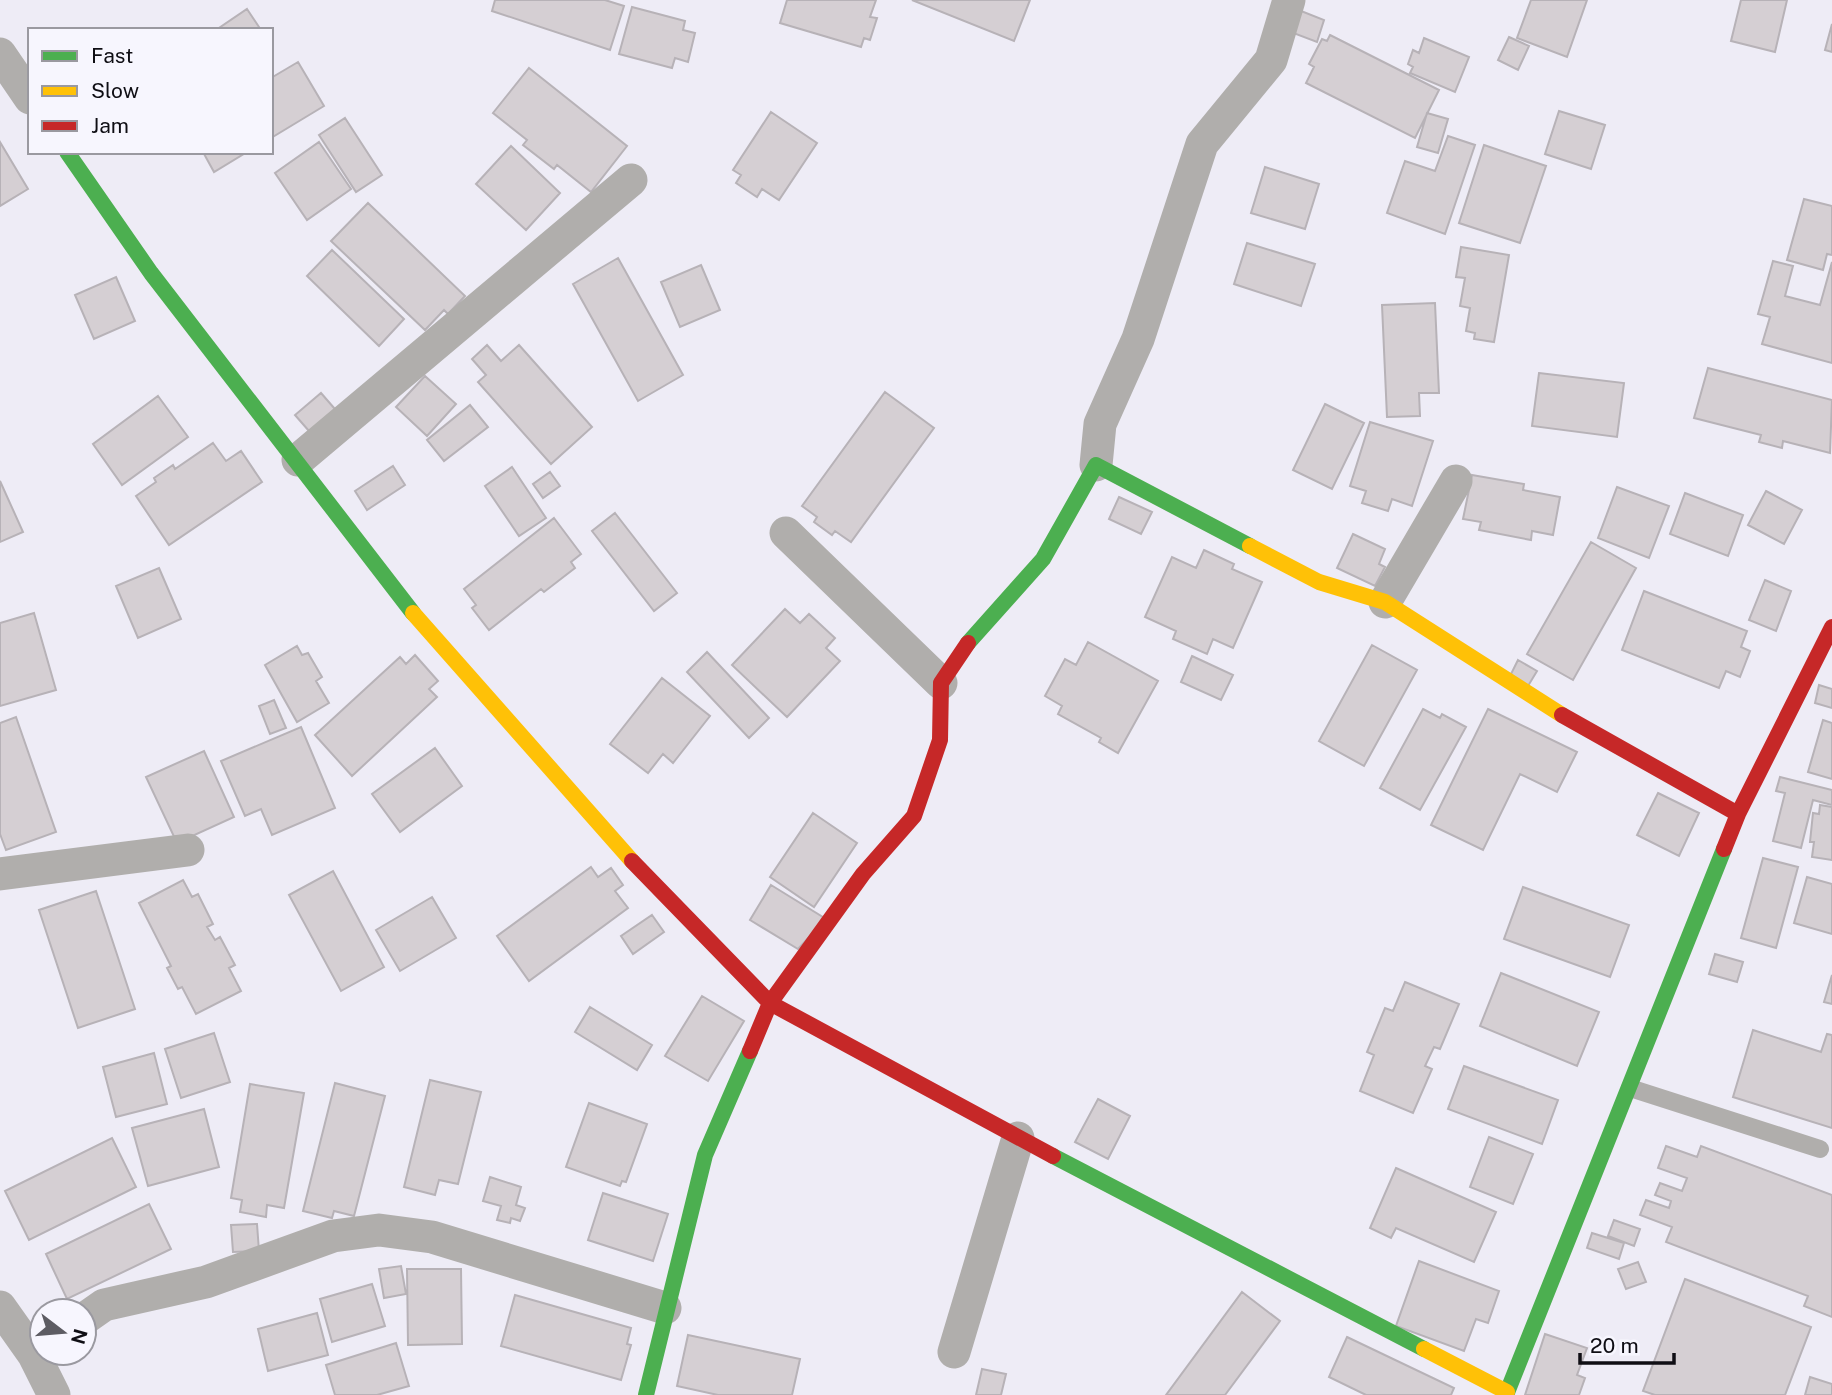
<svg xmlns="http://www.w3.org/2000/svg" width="1832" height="1395" font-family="'Public Sans',sans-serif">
<rect width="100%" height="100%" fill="#eeecf6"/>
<path fill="#d5cfd3" stroke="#b7b2b7" stroke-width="2" d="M495,0H605L624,6L610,50L492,11Z
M787,0H876L870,17L877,18L870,40L864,38L861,47L780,23Z
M912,0H1030L1014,41Z
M1531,0H1587L1567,57L1517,38Z
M1741,0H1787L1775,52L1731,41Z
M632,7L685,21L683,30L695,33L688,62L675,58L672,68L619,54Z
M247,9L261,30H216Z
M1296,9L1324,20L1317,42L1288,31Z
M1832,24V52L1825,50Z
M1330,35L1439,90L1415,138L1306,83L1314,67L1309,64L1322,39L1327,41Z
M1509,37L1529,46L1518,70L1498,60Z
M1424,38L1469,57L1455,92L1410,73L1413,67L1408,64L1413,50L1419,53Z
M298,62L324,106L271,138V78Z
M529,68L627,146L591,192L557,165L554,169L523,145L527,140L493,113Z
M1559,111L1605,125L1591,169L1545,154Z
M771,112L817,143L779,200L762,189L757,197L736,183L741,175L733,170Z
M1427,113L1448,119L1438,153L1417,147Z
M345,118L382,175L356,192L319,135Z
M1448,136L1475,145L1445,234L1387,213L1405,161L1435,171Z
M0,142L28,189L0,206Z
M319,142L351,189L307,220L275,173Z
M1484,145L1546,166L1520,243L1459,223Z
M511,146L560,193L526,230L476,184Z
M203,152H247L214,172Z
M1265,167L1319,184L1305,229L1251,213Z
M1804,199L1832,206V255L1827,254L1823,270L1787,260Z
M368,203L465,296L448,314L444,310L425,330L331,241Z
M1247,243L1315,264L1301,306L1234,284Z
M1461,247L1509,255L1494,342L1474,339L1475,333L1466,331L1470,308L1460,306L1465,278L1456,277Z
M332,250L404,319L379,346L307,276Z
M618,258L683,375L638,401L573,284Z
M1773,261L1793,266L1785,296L1820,305L1832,262V363L1762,344L1770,317L1758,314Z
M701,265L720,310L680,327L661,282Z
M116,277L135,321L94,339L75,295Z
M1435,303L1439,393H1419L1420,416L1387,417L1382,305Z
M487,345L501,361L519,345L592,427L551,464L478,382L486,375L472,359Z
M1708,368L1832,400L1830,453L1783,441L1782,448L1759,442L1761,435L1694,418Z
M1539,373L1624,383L1617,437L1532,426Z
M425,376L456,404L427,436L396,407Z
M885,392L934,428L851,542L835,531L832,535L814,522L817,517L802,506Z
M321,393L341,416L316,439L295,415Z
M158,396L188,437L122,485L93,444Z
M1325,404L1364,423L1332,489L1293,470Z
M470,405L488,427L444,461L427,440Z
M1370,422L1433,441L1412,506L1392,499L1388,511L1362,503L1366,491L1350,486Z
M213,443L226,461L241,451L262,482L169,545L136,496L156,482L154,478L173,465L175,469Z
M393,466L405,485L367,510L355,491Z
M512,467L546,518L519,536L485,486Z
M550,472L560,486L543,498L533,484Z
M1472,475L1524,484L1523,490L1560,497L1553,535L1532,531L1531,540L1479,530L1481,522L1463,519Z
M0,481L23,532L0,542Z
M1617,487L1669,506L1649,558L1598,538Z
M1766,491L1802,510L1784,544L1748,525Z
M1685,493L1743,515L1728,556L1670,534Z
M1119,497L1152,512L1141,534L1109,519Z
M615,513L677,593L654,611L592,531Z
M554,518L581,554L571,562L575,568L544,592L541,589L489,630L472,608L476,605L464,589Z
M1353,534L1385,549L1379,564L1385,567L1375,586L1337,568Z
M1591,542L1636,568L1573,680L1527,654Z
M1204,550L1234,564L1232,569L1262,582L1233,648L1213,639L1207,654L1173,639L1176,631L1145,617L1172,557L1196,568Z
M159,568L181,619L138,638L116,586Z
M1765,580L1791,591L1776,631L1749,620Z
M1644,591L1747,631L1741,647L1750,651L1740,677L1726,671L1719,688L1622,650Z
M785,609L800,623L809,614L835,638L826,648L840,661L787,717L732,665Z
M34,613L56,690L0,706V623Z
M1088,642L1158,681L1118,753L1099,742L1101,738L1058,714L1062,706L1045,696L1065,659L1076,665Z
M1372,645L1417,670L1364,766L1319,741Z
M297,646L302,655L308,653L322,677L316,681L329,703L297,722L265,665Z
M707,652L769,718L749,738L687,672Z
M415,655L438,681L429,689L437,697L352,776L315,735L400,657L406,664Z
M1192,656L1233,675L1221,700L1181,682Z
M1518,660L1537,671L1528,686L1510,676Z
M662,678L710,716L673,763L663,754L648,773L610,744Z
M1819,685L1832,689V708L1815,703Z
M274,700L286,728L270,734L259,706Z
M1423,709L1440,718L1442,714L1466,727L1420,810L1380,788Z
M1488,709L1577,752L1557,792L1520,774L1483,850L1431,825Z
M16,717L56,832L6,850L0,834V723Z
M1823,720L1832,723V779L1808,772Z
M301,727L335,808L272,835L261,809L245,816L221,761Z
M435,748L462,786L400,832L372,794Z
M204,751L234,817L177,843L146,777Z
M1780,777L1832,790V805L1813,800L1801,848L1773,841L1785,793L1776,791Z
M1658,793L1699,813L1679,856L1637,835Z
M1820,805L1832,807V860L1812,857L1814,842H1810L1813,813L1819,814Z
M813,813L857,843L814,907L770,877Z
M1763,858L1798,867L1776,948L1741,938Z
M591,867L598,877L611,868L623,885L615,891L628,908L529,981L497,936Z
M333,871L384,967L341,991L289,895Z
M1807,877L1832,884V934L1794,923Z
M183,880L192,897L198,894L213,924L207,927L215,940L220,937L235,965L229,968L241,991L196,1014L182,987L178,989L167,968L171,966L139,903Z
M771,885L826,919L798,949L750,920Z
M1523,887L1629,925L1610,977L1504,939Z
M96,891L135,1009L78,1028L39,910Z
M432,897L456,938L400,971L376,930Z
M652,915L664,932L633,954L621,936Z
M1715,954L1743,962L1737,982L1709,974Z
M1501,973L1599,1012L1577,1066L1480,1026Z
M1832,975V1004L1824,1002Z
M1405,982L1459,1004L1440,1049L1434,1047L1425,1066L1432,1069L1413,1113L1360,1091L1374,1055L1367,1052L1385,1008L1393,1011Z
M702,996L744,1021L708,1081L665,1056Z
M590,1007L652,1045L637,1070L575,1032Z
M1753,1030L1821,1052L1827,1034L1832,1035V1128L1733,1097Z
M214,1033L230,1082L181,1098L165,1049Z
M154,1053L167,1104L116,1117L103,1067Z
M1464,1066L1558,1100L1542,1144L1448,1109Z
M430,1080L481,1092L458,1184L439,1180L435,1195L404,1187Z
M335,1083L385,1096L354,1216L334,1211L332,1218L303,1211Z
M250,1084L304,1093L284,1208L267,1205L266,1217L240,1212L242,1200L231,1198Z
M1098,1099L1130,1116L1108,1159L1075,1142Z
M589,1103L647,1124L626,1182L622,1181L620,1186L566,1167Z
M204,1109L219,1167L148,1186L132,1128Z
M1489,1137L1533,1154L1513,1204L1470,1187Z
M112,1138L136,1187L29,1240L5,1191Z
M1666,1146L1697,1157L1701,1146L1832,1195V1317L1804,1306L1808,1296L1666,1242L1672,1227L1640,1215L1646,1200L1669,1208L1671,1201L1655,1195L1660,1183L1682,1191L1687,1178L1658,1168Z
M1396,1168L1496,1212L1474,1262L1396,1228L1391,1238L1370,1228Z
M490,1177L521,1187L516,1205L525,1208L520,1221L511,1218L510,1223L497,1220L501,1206L483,1201Z
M603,1193L668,1214L653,1261L588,1240Z
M149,1204L171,1249L67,1299L46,1254Z
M1614,1220L1640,1229L1634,1246L1608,1236Z
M257,1224L259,1251L233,1252L231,1225Z
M1592,1233L1624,1243L1619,1259L1587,1248Z
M1419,1261L1499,1291L1488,1323L1476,1319L1464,1351L1396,1326Z
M1638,1262L1646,1282L1626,1289L1618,1269Z
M401,1266L406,1294L384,1298L379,1269Z
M407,1269H461L462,1344L408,1345Z
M1685,1279L1811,1327L1785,1395H1655L1643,1391Z
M372,1284L385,1326L332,1342L320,1299Z
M1242,1292L1280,1321L1225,1395H1166Z
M515,1295L631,1328L627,1344L631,1345L621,1380L501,1346Z
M317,1313L328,1355L268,1371L258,1329Z
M1545,1334L1587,1348L1577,1375L1585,1378L1579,1395H1525Z
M688,1335L800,1359L792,1395H718L677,1386Z
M1347,1337L1454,1388L1451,1395H1366L1329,1377Z
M396,1343L409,1386L377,1395H335L326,1365Z
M982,1369L1006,1374L1001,1395H976Z
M1810,1377L1832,1384V1395H1805Z"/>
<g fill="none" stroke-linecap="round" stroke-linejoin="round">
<path stroke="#b0aeac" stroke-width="18" d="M1630,1088L1820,1149"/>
<path stroke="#b0aeac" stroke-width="33" d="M0,54L30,98
M298,460L631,180
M1096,465L1100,424L1138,339L1202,144L1271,60L1289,0
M786,533L941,683
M1385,602L1456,481
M0,874L188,850
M0,1307L34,1355L54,1395
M84,1319L104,1305L206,1282L333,1236L379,1230L432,1237L665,1308
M954,1352L1018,1138"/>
<path stroke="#4caf50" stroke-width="16" d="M67,152L151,273L413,613
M968,643L1043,559L1096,465L1250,546
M1053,1156L1424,1349
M646,1395L705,1155L750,1051
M1506,1395L1724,849"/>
<path stroke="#ffc107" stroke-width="16" d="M1250,546L1319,582L1385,602L1562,715
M413,613L632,861
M1424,1349L1507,1392"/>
<path stroke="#c62828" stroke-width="16" d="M1562,715L1738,814
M1724,849L1738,814L1832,627
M632,861L770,1003L1053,1156
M750,1051L770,1003L863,874L914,816L940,740L941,683L968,643"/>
</g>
<rect x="28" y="28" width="245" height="126" fill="#f7f6fe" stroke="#9a99a0" stroke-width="2"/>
<rect x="42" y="51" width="35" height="10" fill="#4caf50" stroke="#9a99a0" stroke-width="2"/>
<text x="91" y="63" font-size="21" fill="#0f0e14">Fast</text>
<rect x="42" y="86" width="35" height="10" fill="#ffc107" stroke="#9a99a0" stroke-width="2"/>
<text x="91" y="98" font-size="21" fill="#0f0e14">Slow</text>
<rect x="42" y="121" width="35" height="10" fill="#c62828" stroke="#9a99a0" stroke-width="2"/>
<text x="91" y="133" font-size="21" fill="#0f0e14">Jam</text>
<g transform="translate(63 1332) rotate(106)"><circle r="33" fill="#f7f6fe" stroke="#9a99a0" stroke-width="2"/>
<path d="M0-5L12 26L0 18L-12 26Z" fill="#5d5c63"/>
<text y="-10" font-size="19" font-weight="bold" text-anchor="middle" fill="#0f0e14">N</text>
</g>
<path d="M1580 1353v10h94v-10" fill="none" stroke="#0f0e14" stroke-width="3.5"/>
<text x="1590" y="1353" font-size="21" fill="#0f0e14" stroke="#f7f6fe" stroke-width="5" paint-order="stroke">20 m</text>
</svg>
